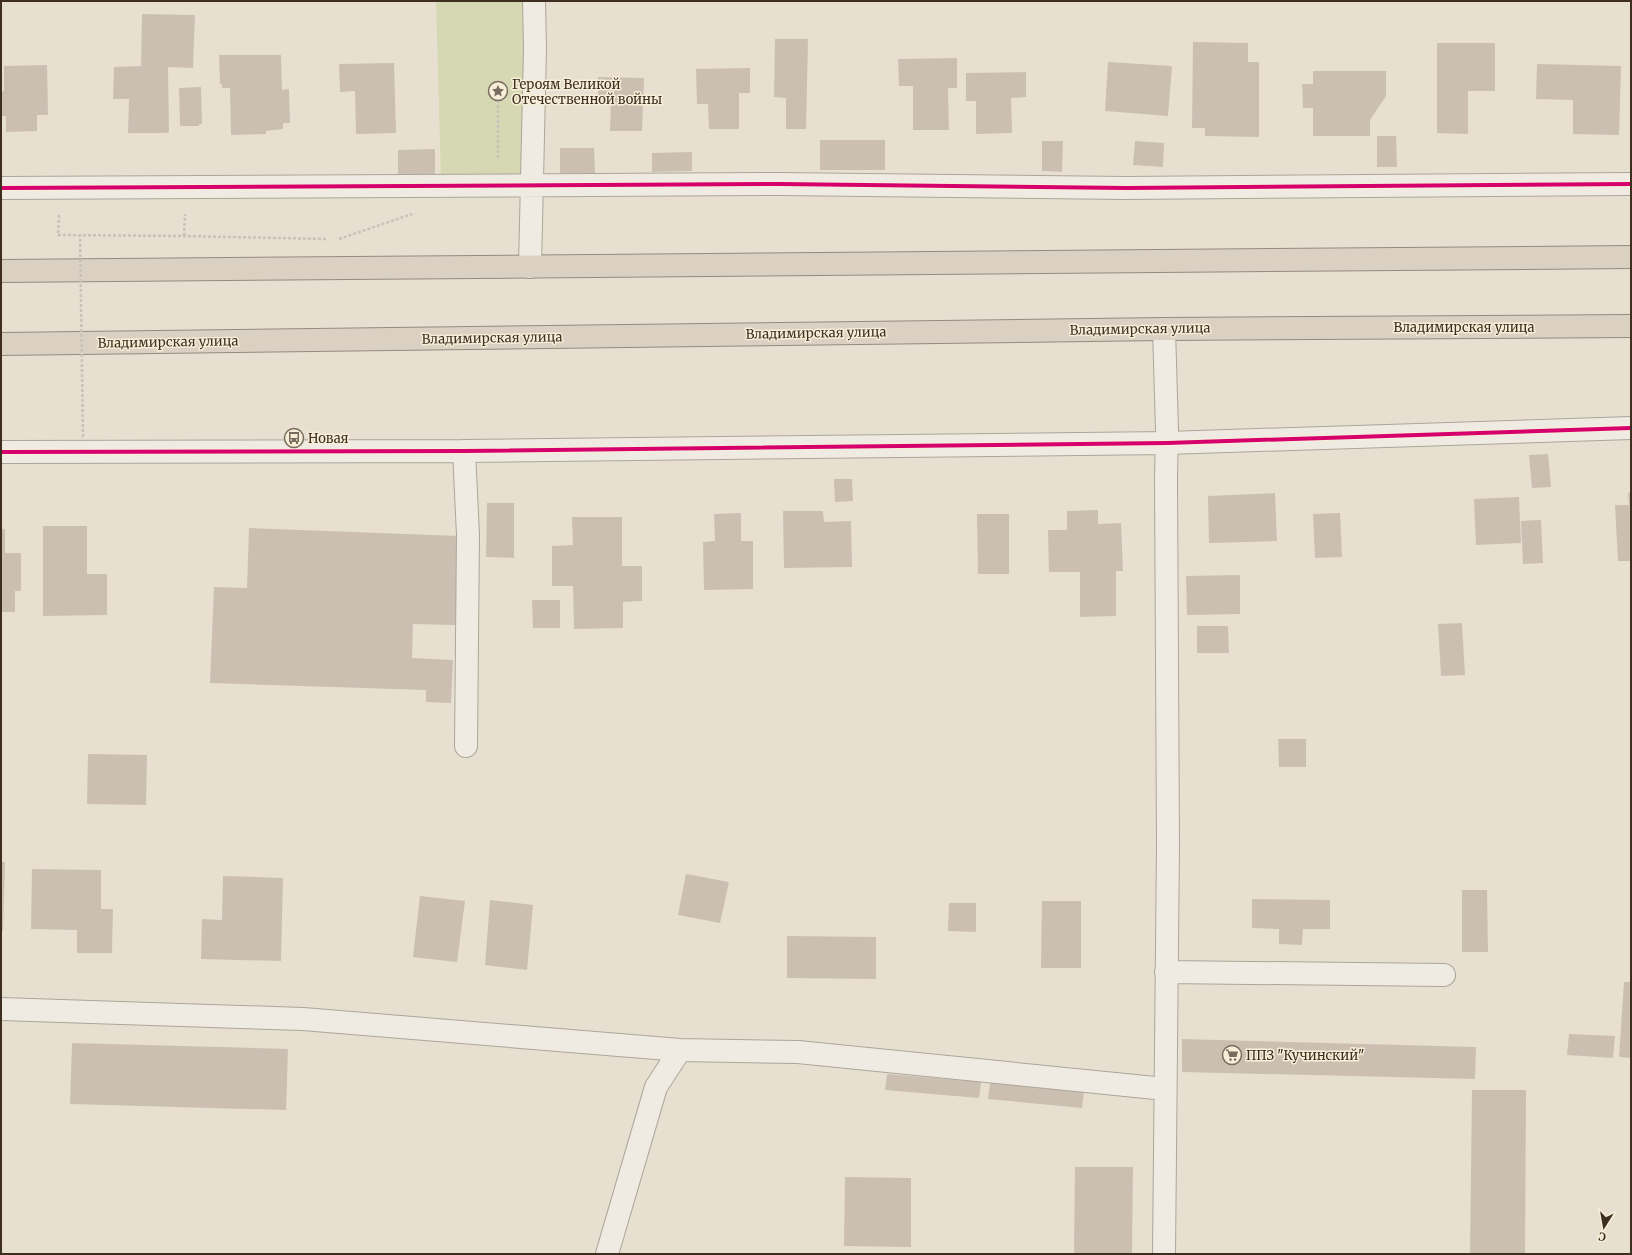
<svg xmlns="http://www.w3.org/2000/svg" width="1632" height="1255" font-family="Merriweather,serif">
<rect width="100%" height="100%" fill="#e7e0d1"/>
<path fill="#d6d7b3" d="M436,1H525L527,181H441Z"/>
<path fill="#cbbfb2" d="M142,14L195,15L193,68L168,67L169,132L166,133H128L129,99H113L114,67L141,66Z
M775,39H808L806,129H786V98L774,97Z
M1193,42L1248,43V62H1259V137L1205,136V128H1192Z
M1437,43H1495V91H1468V134L1437,133Z
M219,55H281L282,90L289,89L290,123H283V129L266,131V134L231,135L230,88H222V84H220Z
M957,58V88H948L949,130H913V86H899L898,59Z
M1108,62L1172,66L1168,116L1105,111Z
M394,63L396,133L356,134L355,91L340,92L339,64Z
M1537,64L1621,66L1619,135L1573,134V100L1536,99Z
M47,65L48,115H37V131L6,132V116H1V92L4,91V66Z
M750,68V93H739V129H709L708,104H697L696,69Z
M1313,71H1386V96L1370,120V136H1313V108H1303L1302,84H1313Z
M1026,72V97L1011,98L1012,133L976,134V101H966V73Z
M598,77L644,78L642,131H610L611,102L598,101Z
M201,87L202,124H199V126H181L180,125L179,88Z
M1377,136H1396L1397,167H1377Z
M820,140H885V170H820Z
M1042,141H1063L1062,172L1042,171Z
M1135,141L1164,143L1163,167L1133,165Z
M560,148H594L595,173H560Z
M435,149V178H398V150Z
M692,152V171L652,172V153Z
M1548,454L1551,487L1532,488L1529,455Z
M834,479H852L853,501L835,502Z
M1631,492V561H1618L1615,505H1629L1628,493Z
M1275,493L1277,541L1209,543L1208,496Z
M1519,497L1521,543L1476,545L1474,499Z
M487,503H514V558L486,557Z
M1098,510V524L1121,523L1123,571H1116V616L1080,617V572H1049L1048,530H1067V511Z
M783,511H823L824,522L851,521L852,567L784,568Z
M741,513V541H753V589L704,590L703,542L715,541L714,514Z
M1340,513L1342,557L1315,558L1313,514Z
M977,514H1009V574H978Z
M572,517H622V566H642V601L623,602V628L574,629L573,586H552V546L573,545Z
M1541,520L1543,563L1523,564L1521,521Z
M43,526H87V574H107V615L43,616Z
M249,528L459,536L455,625L413,624L412,658L453,660L451,703L426,702V690L210,683L214,587L247,588Z
M1,529H5V553H21V591H15V612H1Z
M1240,575V614L1187,615L1186,576Z
M532,600H560V628H533Z
M1462,623L1465,675L1441,676L1438,624Z
M1197,626H1228L1229,653H1197Z
M1278,739H1306V767H1279Z
M88,754L147,755L146,805L87,804Z
M1,862H5L3,931H1Z
M32,869L101,870V909H113L112,953H77V930L31,929Z
M686,874L729,882L720,923L678,915Z
M223,876L283,878L281,961L201,959L202,919L222,920Z
M1462,890H1487L1488,952H1462Z
M420,896L465,901L457,962L413,957Z
M1252,899L1330,900V929H1303L1302,945L1279,944V929L1252,928Z
M490,900L533,905L527,970L485,965Z
M1042,901H1081V968H1041Z
M949,903H976V932L948,931Z
M787,936L876,937V979L787,978Z
M1624,982H1631V1058L1619,1057Z
M1569,1034L1615,1036L1613,1058L1567,1055Z
M1182,1039L1476,1047L1475,1079L1182,1072Z
M72,1043L288,1049L286,1110L70,1104Z
M887,1074L981,1082L979,1098L885,1090Z
M990,1083L1084,1091L1082,1108L988,1099Z
M1472,1090H1526L1525,1254H1470Z
M1075,1167H1133L1132,1254H1074Z
M845,1177L911,1178V1247L844,1246Z"/>
<g fill="none" stroke-linecap="round" stroke-linejoin="round">
<defs>
<path id="minor" d="M1,188L779,184L1126,188L1631,184
M530,267L535,48L534,1
M1164,329L1167,430L1166,478L1168,844L1164,1254
M464,451L468,535L466,746
M1,452L464,451L1167,443L1631,428
M1166,972L1444,975
M1,1009L303,1019L680,1050L798,1052L1165,1089
M607,1254L656,1087L680,1050"/>
<path id="highway" d="M1,271L1631,257
M1,344L1164,329L1631,326"/>
</defs>
<use href="#minor" stroke="#ada599" stroke-width="24"/>
<use href="#highway" stroke="#928b80" stroke-width="24"/>
<path stroke="#c8c2b9" stroke-width="2.5" stroke-dasharray="3 2" stroke-linecap="butt" d="M498,158V91
M59,215L58,235L184,236L326,239
M184,236L185,214
M339,239L412,214"/>
<use href="#minor" stroke="#efebe3" stroke-width="22"/>
<use href="#highway" stroke="#dad1c2" stroke-width="22"/>
<path stroke="#c8c2b9" stroke-width="2.5" stroke-dasharray="3 2" stroke-linecap="butt" d="M80,234L83,437"/>
<defs>
<path id="cycleway" d="M1,188L779,184L1126,188L1631,184
M1,452L464,451L1167,443L1631,428"/>
</defs>
<use href="#cycleway" stroke="#f7eed8" stroke-width="6"/>
<use href="#cycleway" stroke="#d6006c" stroke-width="4"/>
</g>
<defs>
<symbol id="sight-ring" viewBox="-11 -11 22 22"><circle r="9.5" fill="#f7eed8" stroke="#786c5e" stroke-width="1.5"/><path d="M0-6L1.8-2.2L6-1.7L2.9 1.2L3.7 5.4L0 3.3L-3.7 5.4L-2.9 1.2L-6-1.7L-1.8-2.2Z" fill="#786c5e"/></symbol>
<symbol id="bus-ring" viewBox="-11 -11 22 22"><circle r="9.5" fill="#f7eed8" stroke="#786c5e" stroke-width="1.5"/><path d="M-5-6H5V4H4V6H2V4H-2V6H-4V4H-5ZM-3.5-4V0h7V-4ZM-3.5 1.2v1.5H-2V1.2ZM2 1.2v1.5H3.5V1.2Z" fill="#786c5e"/></symbol>
<symbol id="supermarket-ring" viewBox="-11 -11 22 22"><circle r="9.5" fill="#f7eed8" stroke="#786c5e" stroke-width="1.5"/><path d="M-6-5.5h2.5l.6 2H6L4.5 2H-2.5L-4.4-4H-6ZM-1.5 3.2a1.3 1.3 0 1 0 .1 0ZM3 3.2a1.3 1.3 0 1 0 .1 0Z" fill="#786c5e"/></symbol>
</defs>
<g fill-rule="evenodd">
<use href="#sight-ring" x="487" y="80" width="22" height="22"/>
<use href="#bus-ring" x="283" y="427" width="22" height="22"/>
<use href="#supermarket-ring" x="1221" y="1044" width="22" height="22"/>
</g>
<g text-anchor="middle" dominant-baseline="central" stroke-width="3" stroke-linejoin="round" paint-order="stroke">
<g font-size="13" fill="#3d2e20" stroke="#f7eed8" text-anchor="start">
<text x="512" y="84">Героям Великой<tspan x="512" dy="15">Отечественной войны</tspan></text>
<text x="308" y="438">Новая</text>
<text x="1246" y="1055">ППЗ "Кучинский"</text>
</g>
<g font-size="13" fill="#3d2e20" stroke="#f7eed8">
<text x="1464" y="327">Владимирская улица</text>
<text transform="translate(1140 329) rotate(-1)">Владимирская улица</text>
<text transform="translate(816 333) rotate(-1)">Владимирская улица</text>
<text transform="translate(492 338) rotate(-1)">Владимирская улица</text>
<text transform="translate(168 342) rotate(-1)">Владимирская улица</text>
</g>
</g>
<rect width="1632" height="1255" fill="none" stroke="#3d2e20" stroke-width="4"/>
<g transform="translate(1604 1227) rotate(191)" stroke="#f7eed8" stroke-width="3" paint-order="stroke">
<path d="M0-3L7 15L0 10L-7 15Z" fill="#3d2e20"/>
<text y="-6" font-size="11" font-weight="bold" text-anchor="middle" fill="#3d2e20">С</text>
</g>
</svg>
